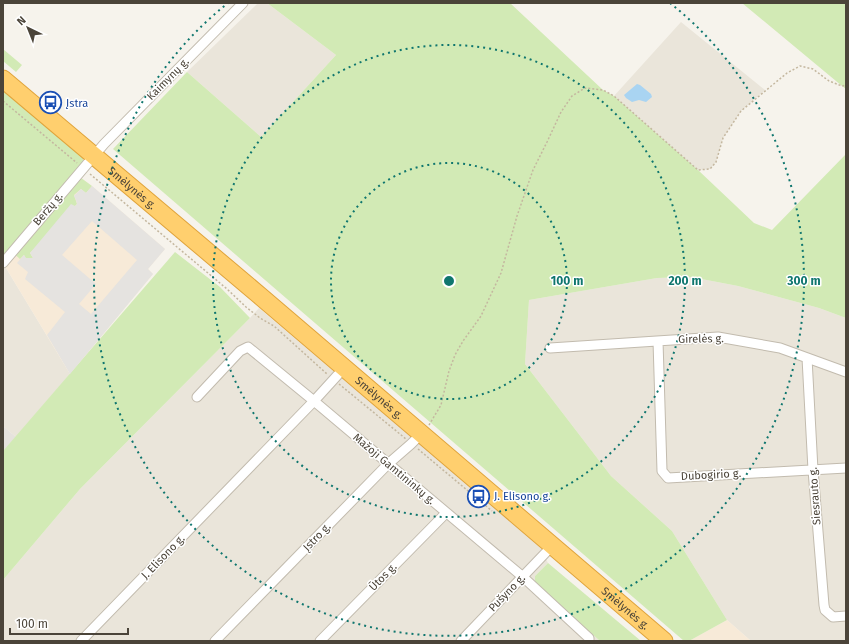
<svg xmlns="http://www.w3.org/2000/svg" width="849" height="644" font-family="'Fira Sans',sans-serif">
<rect width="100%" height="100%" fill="#f6f3ec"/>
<path fill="#eae5da" d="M258,3H267L336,55L261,137L187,72Z
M681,22L765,90L741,111L723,138L716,162L710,169L698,170L614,96Z
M3,263L70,374L16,437L3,426Z
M691,277L738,286L819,308L846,318V641H751L727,620L672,531L611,476L525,364L529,300L657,278Z
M259,308L539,545L548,563L535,576V583L600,641H3V580L80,489L250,318Z"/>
<path fill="#f7ead8" d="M77,175L92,186L165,249L148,269L153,274L70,374L3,263Z
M727,620L751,641H689Z"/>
<path fill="#e6e2dd" d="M3,426L16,437L3,451Z"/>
<path fill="#d2eab5" d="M267,3H510L603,90L614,96L698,170L754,223L772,230L846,154V318L819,308L738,286L691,277L657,278L529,300L525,364L611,476L672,531L727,620L689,641H684L113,149L187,72L261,137L336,55Z
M742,3H846V89L842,86Z
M3,49L22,65L16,72L3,61Z
M3,90L83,157V168L77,175L92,186L86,193L81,189L74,195L77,204L30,253L33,258L26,259L24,255L20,259L12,252L3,263Z
M175,252L220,287L250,318L80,489L3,580V451Z
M548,563L641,641H600L535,583V576Z"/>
<path fill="#e5e3e0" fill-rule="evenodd" d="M92,186L165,249L148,269L153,274L70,374L47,335L65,312L25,279L28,272L17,263L24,255L26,258H33L30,253L71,204L75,206L77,204L76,200L74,196L81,189L86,193ZM92,221L137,260L91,314L79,304L96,284L62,255Z"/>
<path fill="#a9d4f2" d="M637,84L640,85L651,94L652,97L646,102L639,100L632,102L626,98L624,95Z"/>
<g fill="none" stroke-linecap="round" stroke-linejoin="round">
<defs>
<path id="street" d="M3,263L104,144L243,3
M658,341L662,471L668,478L846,468
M550,348L718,337L780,348L846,372
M807,358L813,470L824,605L825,610L833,617L846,616
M197,397L240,351L248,347L314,401L523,577L589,638V641
M81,641L314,401L344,368
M215,641L388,464L411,444L421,434
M320,641L446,513
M461,641L552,546"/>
<g id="highway">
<path id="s1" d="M3,79L259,295L664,641"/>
</g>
</defs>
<use href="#street" stroke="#c2bbae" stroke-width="11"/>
<use href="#highway" stroke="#e0a43c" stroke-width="19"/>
<path stroke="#c4b79f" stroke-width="1.5" stroke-dasharray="2 2" stroke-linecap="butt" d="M3,101L77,163
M90,174L227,289L246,307L260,318L274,326L327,374
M339,384L406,439
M429,425L441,405L449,371L455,355L463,341L481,316L501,273L517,216L533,170L547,142L561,112L572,96L585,88L603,90L614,96L698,170L710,169L716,162L723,138L741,111L787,73L800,66L813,69L829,81L842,86L846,85
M418,449L492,511"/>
<use href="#street" stroke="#fff" stroke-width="9"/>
<use href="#highway" stroke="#ffcf6e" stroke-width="17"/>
</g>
<g fill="none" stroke="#0f766e" stroke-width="2" stroke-dasharray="2 4">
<circle cx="449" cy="281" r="118"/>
<circle cx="449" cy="281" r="236"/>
<path d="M670 3A355 355 0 1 1 228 3"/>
</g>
<defs>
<symbol id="bus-ring" viewBox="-11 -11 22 22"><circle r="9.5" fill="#fff" stroke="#1a4fb4" stroke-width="1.5"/><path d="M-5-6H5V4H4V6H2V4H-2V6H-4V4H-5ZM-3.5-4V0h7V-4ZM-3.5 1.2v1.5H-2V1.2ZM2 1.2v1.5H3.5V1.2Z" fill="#1a4fb4"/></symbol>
</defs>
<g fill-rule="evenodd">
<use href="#bus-ring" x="38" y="90" width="25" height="25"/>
<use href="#bus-ring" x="466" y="484" width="25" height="25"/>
</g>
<g text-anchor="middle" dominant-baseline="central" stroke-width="3" stroke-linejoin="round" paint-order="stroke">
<g font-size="11" fill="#4b4439" stroke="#fff">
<text transform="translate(168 79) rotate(-45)">Kaimynų g.</text>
<text stroke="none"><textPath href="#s1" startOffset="169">Smėlynės g.</textPath></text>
<text transform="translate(48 209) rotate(-50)">Beržų g.</text>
<text transform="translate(701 339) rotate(-1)">Girelės g.</text>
<text stroke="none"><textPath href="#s1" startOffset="493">Smėlynės g.</textPath></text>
<text transform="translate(394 469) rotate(40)">Mažoji Gamtininkų g.</text>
<text transform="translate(711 475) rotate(-3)">Dubogirio g.</text>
<text transform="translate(815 496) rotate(-94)">Siesrauto g.</text>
<text transform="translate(317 537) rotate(-46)">Įstro g.</text>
<text transform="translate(163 557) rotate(-46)">J. Elisono g.</text>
<text transform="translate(383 577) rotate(-45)">Ūtos g.</text>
<text transform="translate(507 593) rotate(-46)">Pušyno g.</text>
<text stroke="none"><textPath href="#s1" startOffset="817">Smėlynės g.</textPath></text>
</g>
<g font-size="11" fill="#164399" stroke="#fff" text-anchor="start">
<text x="66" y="103">Įstra</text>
<text x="494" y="496">J. Elisono g.</text>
</g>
</g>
<circle cx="449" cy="281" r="6" fill="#0f766e" stroke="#fff" stroke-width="2"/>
<g font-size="12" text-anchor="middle" font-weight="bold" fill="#0f766e" stroke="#fff" stroke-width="3" stroke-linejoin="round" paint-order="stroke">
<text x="567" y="285">100 m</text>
<text x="685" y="285">200 m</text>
<text x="804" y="285">300 m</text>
</g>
<rect width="849" height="644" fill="none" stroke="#4b4439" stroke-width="8"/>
<g transform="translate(28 28) rotate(317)" stroke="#ffffff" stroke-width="3" paint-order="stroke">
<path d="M0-3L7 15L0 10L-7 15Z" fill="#4b4439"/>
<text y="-6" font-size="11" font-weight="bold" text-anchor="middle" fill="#4b4439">N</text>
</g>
<path d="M10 628v6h118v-6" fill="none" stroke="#4b4439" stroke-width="2"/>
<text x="16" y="628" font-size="12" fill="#4b4439" stroke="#ffffff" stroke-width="3" paint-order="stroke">100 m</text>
</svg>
